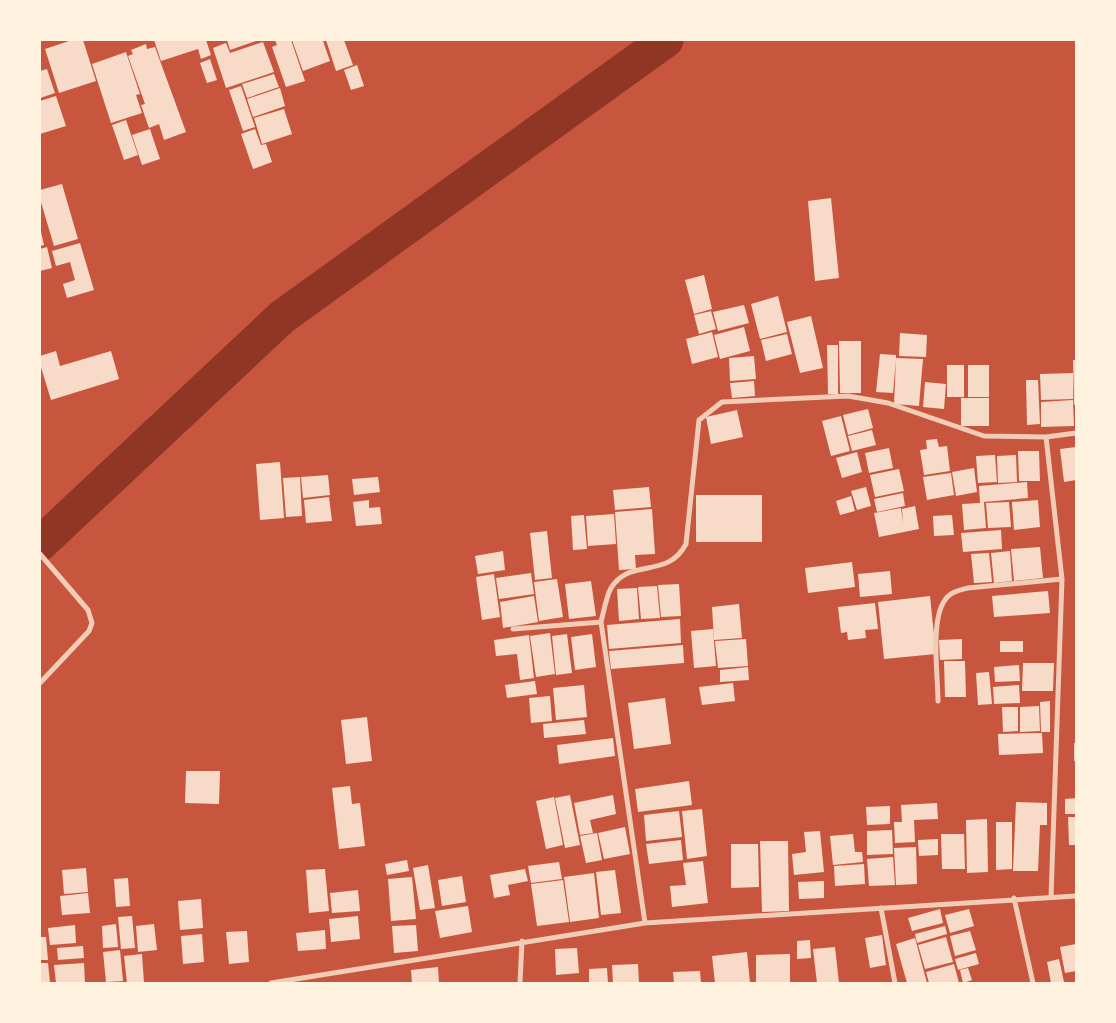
<svg xmlns="http://www.w3.org/2000/svg" width="1116" height="1023" font-family="Signika,sans-serif">
<rect width="100%" height="100%" fill="#c8553d"/>
<g fill="none" stroke-linecap="round" stroke-linejoin="round">
<path stroke="#8f3625" stroke-width="35" d="M40,544L282,317L666,40"/>
</g>
<path fill="#f7dbc8" d="M72,40H83L96,81L59,93L45,49Z
M154,40H206L211,55L201,59L198,49L161,61Z
M227,40H259L230,50Z
M275,40H291L305,81L286,87L272,47L277,45Z
M292,40H323L324,44L300,52L324,44L330,61L303,71Z
M326,40H344L353,65L336,71Z
M263,42L274,72L226,88L213,48L226,43L230,53Z
M146,44L147,49L155,47L186,132L164,140L159,124L149,128L141,105L145,104L128,56L133,54L131,50Z
M126,52L140,94L136,95L142,113L111,123L92,64Z
M210,59L217,80L207,83L200,63Z
M357,65L364,86L351,90L344,70Z
M47,69L55,93L40,98V71Z
M274,74L279,87L247,98L242,84Z
M241,86L255,127L243,131L229,90Z
M280,88L285,106L253,117L247,99Z
M56,96L66,126L40,134V101Z
M284,109L292,134L262,144L254,118Z
M126,120L138,155L124,160L112,125Z
M150,129L160,159L142,165L132,135Z
M255,129L261,145L266,144L272,162L253,169L241,134Z
M62,184L78,239L54,246L40,199V190Z
M831,198L839,278L815,281L808,201Z
M41,232L44,245L40,246V233Z
M80,243L94,290L67,298L63,284L75,280L70,262L56,266L52,251Z
M47,247L52,268L40,271V249Z
M704,275L712,309L694,314L685,280Z
M778,296L787,332L760,339L751,304Z
M744,305L749,323L718,331L713,312Z
M711,311L716,329L699,334L694,315Z
M811,316L823,368L800,373L787,322Z
M744,327L750,351L720,359L714,335Z
M712,332L718,357L692,364L686,339Z
M900,333L927,335L926,357L899,356Z
M787,334L792,354L766,361L761,340Z
M839,341H861V393H840Z
M827,345H838V394H828Z
M56,351L60,366L111,351L119,379L51,400L40,364V356Z
M880,354L896,355V358L923,359L919,406L894,404L896,360L893,393L876,392Z
M754,356L756,379L730,381L729,358Z
M1073,360H1076V404L1074,405Z
M947,365H964V397H947Z
M968,365H989V397H968Z
M1073,373V399L1041,400L1040,374Z
M1026,380H1038L1040,424L1027,425Z
M754,381L755,396L732,398L730,383Z
M925,382L946,384L944,409L923,407Z
M961,398H989V426H961Z
M1073,400L1074,426L1041,427V402Z
M868,409L873,428L848,435L843,415Z
M737,410L743,437L711,444L706,417Z
M841,416L850,451L831,456L822,421Z
M872,430L876,445L852,451L848,436Z
M937,439L939,447L947,446L950,471L924,475L920,450L927,449L926,440Z
M1076,447V480L1064,482L1060,449Z
M889,448L893,468L869,473L865,453Z
M1018,451H1039L1040,481H1019Z
M857,452L862,472L842,478L836,458Z
M995,455L997,482L978,483L976,456Z
M1016,455L1017,482L998,483L997,456Z
M280,462L284,518L260,520L256,464Z
M974,468L977,492L956,496L952,472Z
M899,469L904,491L875,497L870,475Z
M951,473L954,495L927,500L923,477Z
M328,475L330,495L303,498L301,477Z
M300,477L302,516L286,517L283,478Z
M378,477L380,492L354,495L352,479Z
M1027,482L1028,498L984,502L986,528L964,530L962,504L980,503L979,486Z
M649,487L651,507L615,510L613,490Z
M866,487L871,506L857,510L851,491Z
M903,493L905,506L877,512L874,499Z
M696,495H762V542H696Z
M851,496L855,511L840,515L836,501Z
M329,497L332,521L306,523L304,500Z
M369,500V508L380,507L382,524L356,526L353,502Z
M1038,500L1040,527L1014,530L1012,502Z
M1009,502L1011,527L988,528L986,503Z
M915,506L919,529L879,537L874,513L901,508L903,523L902,509Z
M652,509L655,554L635,555L636,569L619,570L615,512Z
M614,514L616,544L588,546L586,516Z
M584,515L587,549L573,550L571,516Z
M952,515L954,535L934,536L933,516Z
M1001,530L1002,549L963,552L961,533Z
M547,531L552,578L535,580L530,533Z
M1040,547L1043,578L1014,581L1011,549Z
M503,551L505,570L478,574L475,556Z
M1010,551L1012,581L994,583L991,553Z
M989,553L992,582L974,583L971,554Z
M852,562L855,587L808,593L805,568Z
M890,571L892,594L860,597L858,574Z
M531,573L534,594L499,599L496,578Z
M494,574L500,617L482,620L476,577Z
M557,579L563,617L539,621L534,582Z
M591,581L596,616L569,619L565,584Z
M679,584L681,616L661,617L658,585Z
M657,586L660,618L641,619L638,587Z
M637,588L639,619L619,621L617,589Z
M1048,591L1050,613L994,617L992,596Z
M534,596L538,622L503,628L500,602Z
M930,596L936,654L884,659L878,602Z
M875,603L878,629L865,630L866,638L848,640L847,632L841,633L838,607Z
M739,604L742,638L714,640L712,607Z
M680,619L681,643L609,649L607,625Z
M713,629L716,666L694,668L691,631Z
M550,633L555,674L536,677L530,636Z
M567,634L572,673L556,675L552,636Z
M592,634L596,667L575,670L571,637Z
M529,635L534,678L520,680L517,654L496,656L494,640Z
M746,639L748,666L718,668L715,641Z
M962,639V659L940,660L939,640Z
M1000,641H1023V652H1000Z
M683,645L684,663L611,669L609,651Z
M944,661H965L966,697H945Z
M1023,663H1054L1053,691H1022Z
M1019,665L1020,681L995,682L994,667Z
M748,667L749,680L720,682V670Z
M989,672L992,704L978,705L976,673Z
M535,681L537,694L507,698L505,685Z
M733,683L735,701L702,705L699,687Z
M584,685L587,717L556,720L553,688Z
M1019,685L1020,703L994,704L993,687Z
M550,696L552,721L531,723L529,698Z
M665,698L671,744L634,749L628,703Z
M1050,701V732H1041L1040,702Z
M1039,706L1040,731L1020,732V707Z
M1002,707H1018V731L1003,732Z
M367,717L372,761L346,764L341,720Z
M584,720L586,734L544,738L543,724Z
M1042,733L1043,753L999,755L998,734Z
M613,738L615,756L559,764L557,745Z
M1074,743H1076V761H1074Z
M186,771H220L219,804L185,803Z
M689,781L692,805L638,812L635,789Z
M350,786L352,804L360,803L365,846L339,849L332,788Z
M570,795L580,845L565,848L555,798Z
M613,795L616,814L590,820L593,833L580,835L574,803Z
M554,797L563,845L546,849L536,801Z
M1076,798V814H1065V799Z
M1016,802L1047,803V825H1040L1038,871H1013Z
M937,803L938,819L914,820L915,842L895,843L894,822H902L901,805Z
M890,806V824L867,825L866,807Z
M702,809L707,856L687,859L682,811Z
M679,811L682,837L646,841L644,815Z
M1068,817H1076V845H1069Z
M987,819L988,872L967,873L966,820Z
M996,822H1012V869L996,870Z
M625,827L630,854L604,859L598,833Z
M892,830L893,854L867,855V831Z
M820,831L824,872L794,875L792,854L806,852L804,832Z
M597,833L602,860L586,863L580,836Z
M853,834L855,852H862L863,862L833,865L830,836Z
M941,834H964L965,869H942Z
M938,839V855L919,856L918,840Z
M681,840L683,860L649,864L646,844Z
M760,841H788L789,911L762,912Z
M731,844H758L759,887L731,888Z
M916,847L917,884L896,885L894,848Z
M893,857L895,885L869,886L867,859Z
M407,860L409,871L387,875L385,864Z
M703,861L708,903L672,907L670,886L686,885L683,863Z
M559,862L562,879L531,883L528,866Z
M864,864L865,884L835,886L834,866Z
M428,865L435,908L420,910L413,868Z
M86,868L88,892L64,894L62,870Z
M325,869L329,911L309,913L306,870Z
M525,869L528,881L508,885L510,895L494,898L490,875Z
M615,870L621,913L601,915L596,872Z
M594,873L599,918L570,922L564,877Z
M462,876L466,902L442,906L438,880Z
M412,877L416,919L391,921L388,879Z
M128,878L130,906L116,907L114,879Z
M563,880L569,922L537,926L531,884Z
M824,881V898L799,899L798,882Z
M358,890L360,911L332,913L330,893Z
M88,893L90,913L62,915L60,896Z
M201,899L203,928L180,930L178,901Z
M468,906L472,932L440,938L435,911Z
M940,909L943,923L912,931L908,918Z
M969,909L974,926L950,933L945,915Z
M132,916L135,948L121,949L118,917Z
M358,916L360,939L331,942L329,919Z
M116,924L118,947L103,948L102,926Z
M154,924L157,950L138,952L136,926Z
M75,925L76,943L50,945L48,928Z
M416,925L418,951L394,953L392,926Z
M945,926L947,934L917,943L915,934Z
M325,930L326,949L298,951L296,933Z
M247,931L249,962L229,964L226,932Z
M970,931L976,950L955,956L950,936Z
M202,934L204,962L183,964L181,936Z
M882,935L886,965L870,968L865,938Z
M40,937H46L48,960H40Z
M946,937L953,962L925,969L918,945Z
M915,938L927,983H907L896,944Z
M810,940L811,958L797,959V941Z
M1076,944V971L1065,973L1060,947Z
M83,946L84,958L58,960L57,948Z
M835,947L839,983H817L813,949Z
M577,948L579,973L556,975L555,949Z
M120,950L123,981L106,982L103,952Z
M747,952L750,983H715L712,956Z
M976,953L979,964L958,970L955,959Z
M142,954L144,983H127L124,956Z
M790,954V983H756V955Z
M1059,959L1064,982L1051,983L1047,962Z
M40,963H48L50,983H40Z
M84,963L85,983H56L54,965Z
M638,964L639,983H613L612,965Z
M954,964L959,983H929L926,972Z
M438,967L439,983H412L411,970Z
M607,968L608,983H589V969Z
M968,968L972,980L963,983L960,970Z
M700,971L701,983H674L673,972Z"/>
<g fill="none" stroke-linecap="round" stroke-linejoin="round">
<path stroke="#f1ccb7" stroke-width="5" d="M1046,437L1062,579L1051,897
M40,554L88,610L92,623L89,631L40,683
M513,629L601,622
M938,701C938,676 930,620 945,600C950,592 960,590 968,588L1062,579
M1014,898L1033,983
M881,908L895,983
M645,923L601,622C604,611 606,597 611,588C630,557 667,580 686,544L699,420L722,402L848,396L888,403L984,436L1046,437L1076,433
M271,983L645,923L1076,896
M520,983L522,941"/>
</g>
<rect width="1116" height="1023" fill="none" stroke="#fff3e0" stroke-width="82"/>
</svg>
